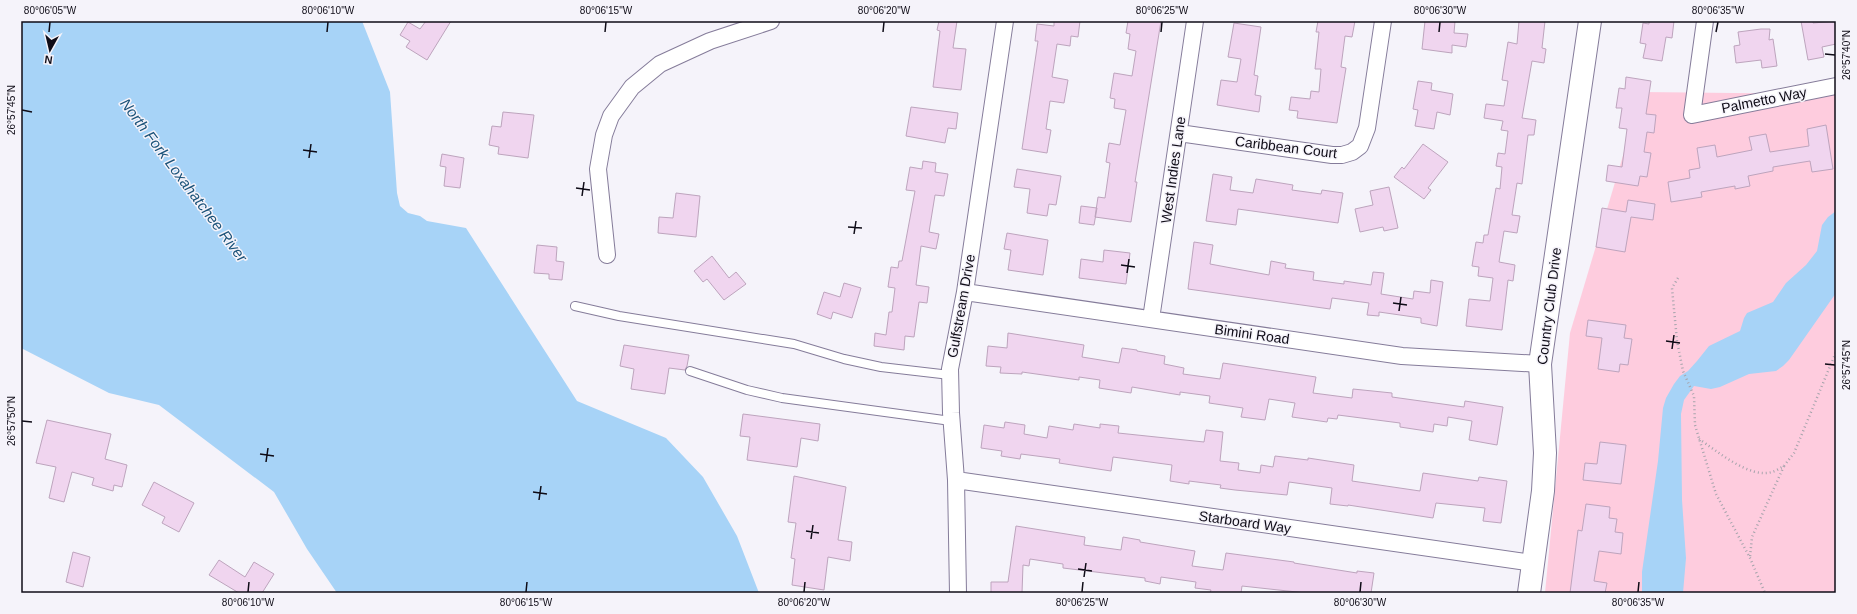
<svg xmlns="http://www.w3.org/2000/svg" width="1857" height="614" font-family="Arial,sans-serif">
<rect width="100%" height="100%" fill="#f5f3fa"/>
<path fill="#feccde" d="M1642,92L1836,94V593H1545L1570,333Z"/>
<path fill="#a7d3f7" d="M21,21H362L390,92L397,193L400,206L408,213L420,216L427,221L466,228L577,401L666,438L703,477L737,536L759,593H337L307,549L274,492L159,405L109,393L21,348Z
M1836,211V293L1789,360L1783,366L1776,371L1749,374L1720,387L1711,389L1694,386L1684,400L1681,414L1682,500L1686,558L1683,593H1642V572L1658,461L1663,408L1666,398L1674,384L1680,376L1688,371L1697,361L1709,346L1740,331L1744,318L1747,313L1773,302L1786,283L1806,265L1817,251L1822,225L1828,217Z"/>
<path fill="#f0d5ef" stroke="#bda4bd" d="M426,21H451L427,60L406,47L410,41L400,35L408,22L420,29Z
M939,21H957L953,48L966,49L961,90L933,87L940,31L937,30Z
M1054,21H1080L1078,37L1071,36L1070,46L1057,44L1052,77L1068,80L1064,103L1050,101L1046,129L1051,130L1047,153L1022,149L1038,41H1035L1037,24L1054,26Z
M1128,21H1161L1135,182H1137L1131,222L1095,217L1098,197L1105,198L1110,163L1106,162L1109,143L1120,145L1126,110L1114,108L1115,99L1110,98L1114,73L1132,76L1136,51L1128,49L1130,34L1126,33Z
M1318,21H1355L1352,37L1345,36L1341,67L1346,68L1337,123L1297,118L1298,111L1289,110L1291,97L1310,99L1311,91L1319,92L1321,69H1315L1319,32H1316Z
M1425,21H1455L1454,33L1468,34L1466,47L1452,45V53L1422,49Z
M1519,21H1545L1542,48L1546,49L1544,63L1532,61L1522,118L1536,120L1534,135H1528L1522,184L1517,183L1512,215L1520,216L1517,233L1504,231L1499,262L1515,265L1513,281L1508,280L1502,330L1466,326L1469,299L1490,301L1493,278L1478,276L1479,267L1472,266L1476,242L1483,243L1484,235H1488L1496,188L1500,189L1502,167L1496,166L1498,153L1505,154L1508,131L1501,130L1503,121L1484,118L1486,104L1504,106L1508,81L1502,80L1508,42L1517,44Z
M1649,21H1674L1672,38L1666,37L1662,61L1643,58L1646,44L1640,43L1643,23L1649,24Z
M1801,21H1813V23L1836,21V44L1822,47L1824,57L1808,60Z
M1234,23L1261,27L1254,75L1258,76L1255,95L1261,96L1259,112L1217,105L1221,80L1237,82L1241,59L1228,57Z
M1761,29H1770L1769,40L1773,39L1777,66L1762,68L1761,60L1736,63L1734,46L1740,45L1738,32Z
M1626,77L1651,81L1646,114L1656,115L1654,133L1647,132L1644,152L1651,153L1647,177L1640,176L1638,186L1606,181L1608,165L1622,167L1627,129L1619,128L1622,108H1616L1619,88L1625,89Z
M1418,81L1432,83L1431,90L1453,94L1450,115L1437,112L1434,129L1415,126L1418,110L1413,109Z
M911,107L958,113L956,129L948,128L945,143L906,136Z
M503,112L534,115L528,158L498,154L499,147L489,145L492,126L501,127Z
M1826,125L1833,169L1812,172L1810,161L1773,167V171L1748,176L1750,186L1735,189V186L1701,192L1702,197L1671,202L1668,182L1690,178L1689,170L1700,168L1697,148L1715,145L1717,157L1752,150L1749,137L1766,134L1770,152L1809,146L1807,129Z
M1423,144L1448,162L1428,188L1431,190L1424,199L1394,177L1402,167L1404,169Z
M442,154L464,158L460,188L444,186L446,167L440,166Z
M923,161L936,163L935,172L948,174L944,196L935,195L929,232L939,234L936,249L921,246L916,285L929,287L927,303L919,302L914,337L905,336L904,350L874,346L875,333L886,335L889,312H892L895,288L888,287L891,267L898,268L899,261H902L915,191L906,190L910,167L922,169Z
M1017,169L1061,176L1056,205L1049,204L1047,216L1027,213L1030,189L1014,187Z
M1213,174L1232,177L1230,190L1253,193L1256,179L1293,185L1292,190L1321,194L1322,190L1343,193L1338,223L1238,209L1236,225L1206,221Z
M1389,187L1398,228L1384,231L1383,227L1360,232L1355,209L1373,205L1370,191Z
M676,193L700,196L696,237L658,233L659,217L673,218Z
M1628,200L1655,204L1653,220L1631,217L1625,252L1596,247L1602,208L1626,212Z
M1081,206L1097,208L1094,225L1079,223Z
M1007,233L1048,240L1043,275L1008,270L1011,250L1004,249Z
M1194,242L1213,245L1210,264L1269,275L1271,261L1286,264L1285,268L1314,272L1313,280L1344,284V281L1371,285L1373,272L1384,273L1381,294L1413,299L1414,291L1430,293L1431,280L1443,282L1437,326L1421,323V318L1379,312V316L1367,315L1369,303L1332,298L1330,309L1188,289Z
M537,245L557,247L556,261L564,262L562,280L549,279V274L534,273Z
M1104,250L1130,253L1126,284L1079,278L1081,259L1103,262Z
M712,256L729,278L736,272L746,284L724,300L707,279L703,282L694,271Z
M844,283L861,288L852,318L833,312L831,319L817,314L824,292L840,297Z
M1588,320L1626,325L1624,338L1632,339L1628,365L1620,364L1619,372L1598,369L1602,338L1586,336Z
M1008,333L1084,345L1082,357L1119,363L1122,348L1137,350V351L1165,356L1164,364L1184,368L1183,374L1220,379L1223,363L1316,377L1313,393L1352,398L1353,389L1392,393V397L1464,407L1465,401L1503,407L1497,445L1469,440L1472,421L1448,417L1447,426L1434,424L1433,432L1400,427V423L1338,415L1337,419L1328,418L1327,422L1292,417L1295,403L1269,399L1265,420L1241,417L1243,408L1209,403L1210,396L1180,392V395L1132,387L1131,393L1099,388L1100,380L1079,377V380L1022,372V374L1000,373L1001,367L986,366L988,346L1007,348Z
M624,345L689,355L687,366L685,370L669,368L665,394L631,389L634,369L620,366Z
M743,414L820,424L818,441L801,438L797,467L747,460L750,437L740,436Z
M47,420L111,434L105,459L127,465L122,487L114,485L113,491L92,485L94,478L72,472L64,502L49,498L56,467L36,463Z
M1005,422L1025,425L1024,434L1047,438L1049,426L1073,430L1074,424L1100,428V424L1119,426L1118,433L1204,442L1206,430L1223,432L1220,461L1239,463L1238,470L1260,473L1261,465L1273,467L1275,456L1308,460V458L1354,465L1352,481L1420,491L1423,473L1478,481L1479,477L1507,481L1501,523L1483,521L1485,508L1436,503L1433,518L1348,505V506L1330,504L1332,488L1289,482L1287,495L1235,490L1220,488L1221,485L1189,481V484L1170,481L1172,465L1113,457L1111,471L1059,463L1060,459L1021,454L1020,459L1001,456L1002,451L981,448L984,425L1004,428Z
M1600,442L1626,445L1621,484L1583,480L1585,463L1597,464Z
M794,476L846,487L838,540L852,542L850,561L828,557L824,590L792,585L795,559L791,558L796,523L788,522Z
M154,482L194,503L179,532L162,523L165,517L142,505Z
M1586,504L1610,507L1609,518L1617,519L1615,532L1623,533L1621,554L1599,551L1594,581L1607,583L1605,593H1570L1578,530L1582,531Z
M1016,526L1085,537L1084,545L1121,550L1123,537L1140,540V542L1195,551L1192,566L1223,570L1226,553L1294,562V563L1357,573V571L1374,573L1371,593H1306L1242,586L1241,593H1210L1211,590L1195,588L1196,582L1161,577L1160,584L1145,581V578L1063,568V564L1030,559L1029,566L1023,565L1022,593H991V582H1008Z
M73,552L90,557L83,587L66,582Z
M219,560L245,577L254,562L274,574L262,593H239L209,575Z"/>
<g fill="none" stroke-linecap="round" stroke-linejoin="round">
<defs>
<path id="lane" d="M575,306L619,316L794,344L844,359L881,367L950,375
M690,371L747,390L782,398L951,421"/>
<path id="street" d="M1705,21L1692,115L1836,86
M1179,133L1332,155H1342L1352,152L1360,146L1367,128L1383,21
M607,255L598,169L604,135L611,116L632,87L660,64L710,41L771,21
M965,292L1402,356L1540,364
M1151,319L1195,21
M956,480L1533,563
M958,593L956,480L951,413L950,369L965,292L1005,21"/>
<path id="secondary" d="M1529,593L1543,491L1545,453L1540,364L1590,21"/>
</defs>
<use href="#lane" stroke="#857c9a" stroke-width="10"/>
<use href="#street" stroke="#857c9a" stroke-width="18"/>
<use href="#secondary" stroke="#857c9a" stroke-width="24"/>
<path stroke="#a6a4ac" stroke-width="2.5" stroke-dasharray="1 3" stroke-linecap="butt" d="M1678,278L1672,288L1677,341L1683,371L1694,396L1695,425L1716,494L1750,558L1765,593
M1699,439C1717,451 1750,479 1772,472C1776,471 1780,468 1784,466L1752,537L1750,557
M1784,466L1794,453L1836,352"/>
<use href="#lane" stroke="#fff" stroke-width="8"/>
<use href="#street" stroke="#fff" stroke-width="16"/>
<use href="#secondary" stroke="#fff" stroke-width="22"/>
</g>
<path fill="none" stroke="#0f0c17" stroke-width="1.5" d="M49,32L50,22M327,32L328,22M605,32L606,22M883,32L884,22M1161,32L1162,22M1439,32L1440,22M1716,32L1718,22M1825,54L1835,55M22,110L32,112M303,150L317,152M309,158L311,144M576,188L590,190M582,196L584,182M848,227L862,228M854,234L856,221M1121,265L1135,267M1127,273L1129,259M1393,303L1407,305M1399,311L1401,297M1666,341L1680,343M1672,349L1674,335M1825,364L1835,365M22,421L32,422M260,454L274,456M266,462L268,448M533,492L547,494M539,500L541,486M806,531L819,533M811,539L813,525M1078,569L1092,571M1084,577L1086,563M248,592L249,582M526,592L527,582M804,592L805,582M1082,592L1083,582M1360,592L1361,582M1638,592L1639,582"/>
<g text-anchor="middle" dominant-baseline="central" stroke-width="3" stroke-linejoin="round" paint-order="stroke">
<g font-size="14" fill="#0f0c17" stroke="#f5f3fa">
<text transform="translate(1764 100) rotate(-11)">Palmetto Way</text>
<text transform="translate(1286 147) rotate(7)">Caribbean Court</text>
<text transform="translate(1173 170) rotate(-82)">West Indies Lane</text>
<text transform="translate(961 306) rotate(-80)">Gulfstream Drive</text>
<text transform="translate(1549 306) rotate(-83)">Country Club Drive</text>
<text transform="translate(1252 334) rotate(8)">Bimini Road</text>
<text transform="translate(1245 522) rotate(8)">Starboard Way</text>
</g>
<g font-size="15" font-style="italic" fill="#1a5279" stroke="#f5f3fa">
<text transform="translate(184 180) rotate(53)">North Fork Loxahatchee River</text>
</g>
</g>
<rect width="1857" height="614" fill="none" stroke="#f5f3fa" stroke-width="44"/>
<g transform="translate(50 50) rotate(188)" stroke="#f5f3fa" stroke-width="3" paint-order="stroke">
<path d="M0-3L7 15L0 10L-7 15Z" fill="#0f0c17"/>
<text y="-6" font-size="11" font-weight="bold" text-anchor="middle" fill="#0f0c17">N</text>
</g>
<rect x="22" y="22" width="1813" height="570" fill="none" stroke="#0f0c17" stroke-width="1.5"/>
<g font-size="10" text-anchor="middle" fill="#0f0c17">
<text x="50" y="14">80°06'05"W</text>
<text x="328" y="14">80°06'10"W</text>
<text x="606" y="14">80°06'15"W</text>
<text x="884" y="14">80°06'20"W</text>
<text x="1162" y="14">80°06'25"W</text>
<text x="1440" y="14">80°06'30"W</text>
<text x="1718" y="14">80°06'35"W</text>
<text transform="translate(1846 55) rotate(-90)" y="4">26°57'40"N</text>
<text transform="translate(11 110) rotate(-90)" y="4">26°57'45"N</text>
<text transform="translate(1846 365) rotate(-90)" y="4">26°57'45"N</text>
<text transform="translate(11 421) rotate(-90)" y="4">26°57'50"N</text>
<text x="248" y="606">80°06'10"W</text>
<text x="526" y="606">80°06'15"W</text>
<text x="804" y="606">80°06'20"W</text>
<text x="1082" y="606">80°06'25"W</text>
<text x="1360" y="606">80°06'30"W</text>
<text x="1638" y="606">80°06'35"W</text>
</g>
</svg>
